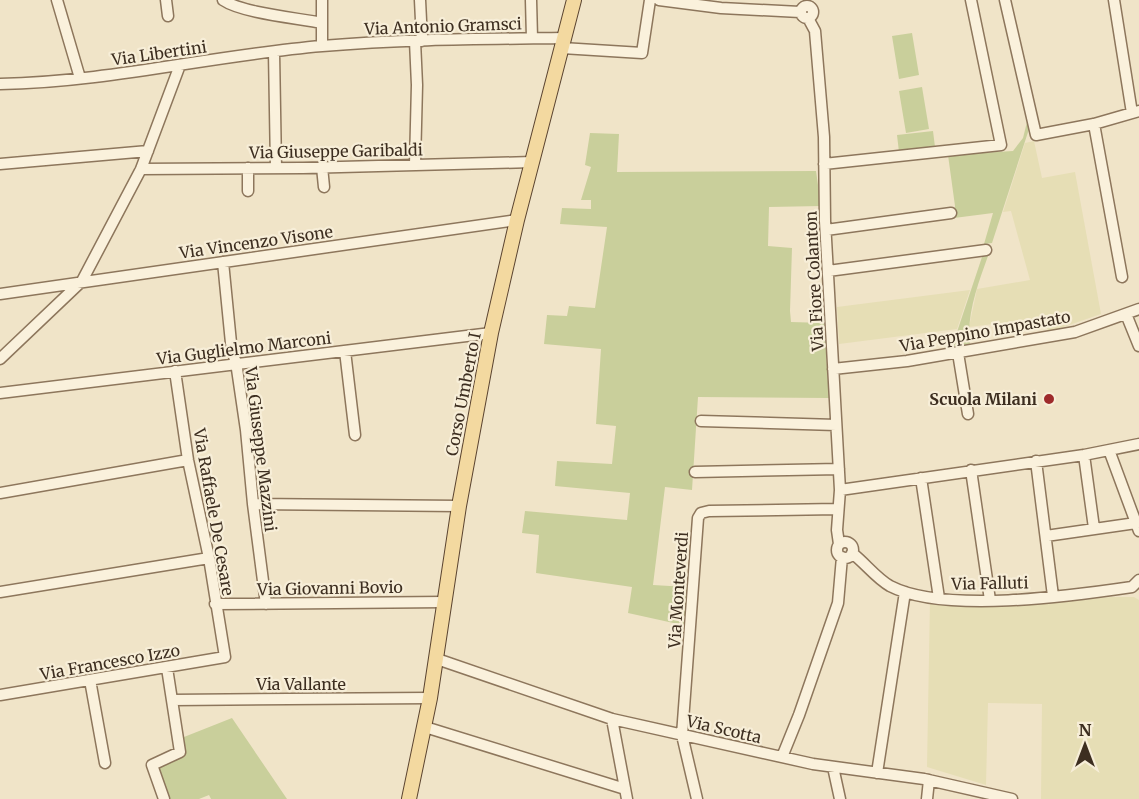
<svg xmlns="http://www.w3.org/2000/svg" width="1139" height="799" font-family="Merriweather,serif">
<rect width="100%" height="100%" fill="#f0e4c8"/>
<path fill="#e6deb5" d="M1034,141L1042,178L1075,172L1101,314L1049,332L1041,318L969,327L977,289L1030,280L1011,211L1003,212L1025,143Z
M970,290L957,329L839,344L837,307Z
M1112,597H1134L1139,600V799H1041L1042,704L988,703L986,785L927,767L930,601L973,606L1020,605Z"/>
<path fill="#c9cf9b" d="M912,33L919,75L899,79L892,36Z
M922,87L929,129L906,133L899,91Z
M1028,118L1029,129L992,243L984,244L993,213L954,218L955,206L948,155L1013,151L1023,138Z
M933,131L935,147L899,152L897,135Z
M590,133L619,134L617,172L816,171L821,206L769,207L768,246L792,248L790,311L791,322L824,323L829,398L698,397L692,490L665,487L653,585L687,587V626L628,613L632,587L536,573L539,535L522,533L525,511L627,520L630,493L555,486L557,461L612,464L616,426L596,424L601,349L544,344L547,315L567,316L569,306L595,308L607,227L560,224L562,208L591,209V200H581L591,167L585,165Z
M988,256C978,284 966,315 970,345L952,347L982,257Z
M232,718L287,799H211L209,795L199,799H170L158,766L186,755L184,737Z"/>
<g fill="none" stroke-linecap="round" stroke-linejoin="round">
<defs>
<path id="minor" d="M57,0L80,78
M166,0L168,16
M223,0C242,13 297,18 322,23V46
M322,0V23
M420,0L422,41
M531,0L532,38
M659,0L721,8L800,12
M1005,0L1036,135L1094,124L1139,111
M1114,0L1132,113
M801 12a6 6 0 1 1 12 0a6 6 0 1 1-12 0Z
M808,18L815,31L824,137L825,221L840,490L837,530L839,544
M562,48L642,53L650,0
M274,52L276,168
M0,84C108,82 215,55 322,46C402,39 484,39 564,38
M1094,124L1122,277
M0,164L148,151
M415,164L417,85L415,41
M824,164L1001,145L971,0
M322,167L324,187
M248,168V191
M141,169L303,168L532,162
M826,230L951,213
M223,262L231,343L237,369L246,430L253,504L266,604
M828,271L986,250
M0,294L517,220
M1126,314L1139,346
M345,351L355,435
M958,353L968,414
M0,359L82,281L141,169L180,65
M833,369L907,361L1075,332L1139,309
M0,393L491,333
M701,421L836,425
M1109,450L1139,531
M1084,455L1094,528
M1036,461L1053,596
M971,470L990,600
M695,472L839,469
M921,478L939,598
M840,490L1084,455L1139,444
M0,493L188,460
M253,504L459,506
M1046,536L1136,523
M837 550a8 8 0 1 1 16 0a8 8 0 1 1-16 0Z
M852,553C865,563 876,578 890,586C944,614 1071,596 1132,587L1139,580
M0,592L209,558
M215,604L445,602
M437,659L612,719L813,764L924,779L1012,799
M90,680L105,763
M0,695L225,657L209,558L188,460L175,371
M172,700L430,698
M612,719L627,799
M425,727L625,789
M782,757L799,715L838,603L842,557
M833,767L840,799
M877,773L905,592
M164,799L152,765L180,752L167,668
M697,799L682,735L698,518L701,513L709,511L837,509
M927,799L929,780"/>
<path id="major" d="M409,799L430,698L459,506L491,333L517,220L574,0"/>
</defs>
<use href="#minor" stroke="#8d765c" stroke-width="13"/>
<use href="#major" stroke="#5b4430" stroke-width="16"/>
<use href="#minor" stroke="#faf1dc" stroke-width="10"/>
<use href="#major" stroke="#f3d9a0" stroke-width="14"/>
</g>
<circle fill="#9e2a2b" stroke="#f7eed8" stroke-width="2" cx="1049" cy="399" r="6"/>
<g text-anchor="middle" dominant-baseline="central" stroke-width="4.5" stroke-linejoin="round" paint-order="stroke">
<g font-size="16" fill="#3d2e20" stroke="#f7eed8">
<text transform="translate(443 26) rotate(-2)">Via Antonio Gramsci</text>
<text transform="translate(159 53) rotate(-8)">Via Libertini</text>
<text transform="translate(336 151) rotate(-1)">Via Giuseppe Garibaldi</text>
<text transform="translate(256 242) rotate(-8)">Via Vincenzo Visone</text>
<text transform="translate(814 281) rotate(-93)">Via Fiore Colanton</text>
<text transform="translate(985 331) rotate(-10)">Via Peppino Impastato</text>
<text transform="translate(244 348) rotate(-7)">Via Guglielmo Marconi</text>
<text transform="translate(463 394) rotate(-79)">Corso Umberto I</text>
<text transform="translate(261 449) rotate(83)">Via Giuseppe Mazzini</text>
<text transform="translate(214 512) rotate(80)">Via Raffaele De Cesare</text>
<text transform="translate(990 583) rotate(-1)">Via Falluti</text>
<text transform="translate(330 588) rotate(-1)">Via Giovanni Bovio</text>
<text transform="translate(678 590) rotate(-86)">Via Monteverdi</text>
<text transform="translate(110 662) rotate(-10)">Via Francesco Izzo</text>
<text x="301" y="684">Via Vallante</text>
<text transform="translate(724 729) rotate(13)">Via Scotta</text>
</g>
<g font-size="16" font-weight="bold" fill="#3d2e20" stroke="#f7eed8" text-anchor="end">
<text x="1037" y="399">Scuola Milani</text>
</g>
</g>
<g transform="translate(1085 745)" stroke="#f7eed8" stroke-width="4.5" paint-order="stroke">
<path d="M0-4.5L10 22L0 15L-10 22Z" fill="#3d2e20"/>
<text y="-9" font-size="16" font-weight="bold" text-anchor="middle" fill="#3d2e20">N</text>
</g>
</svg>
